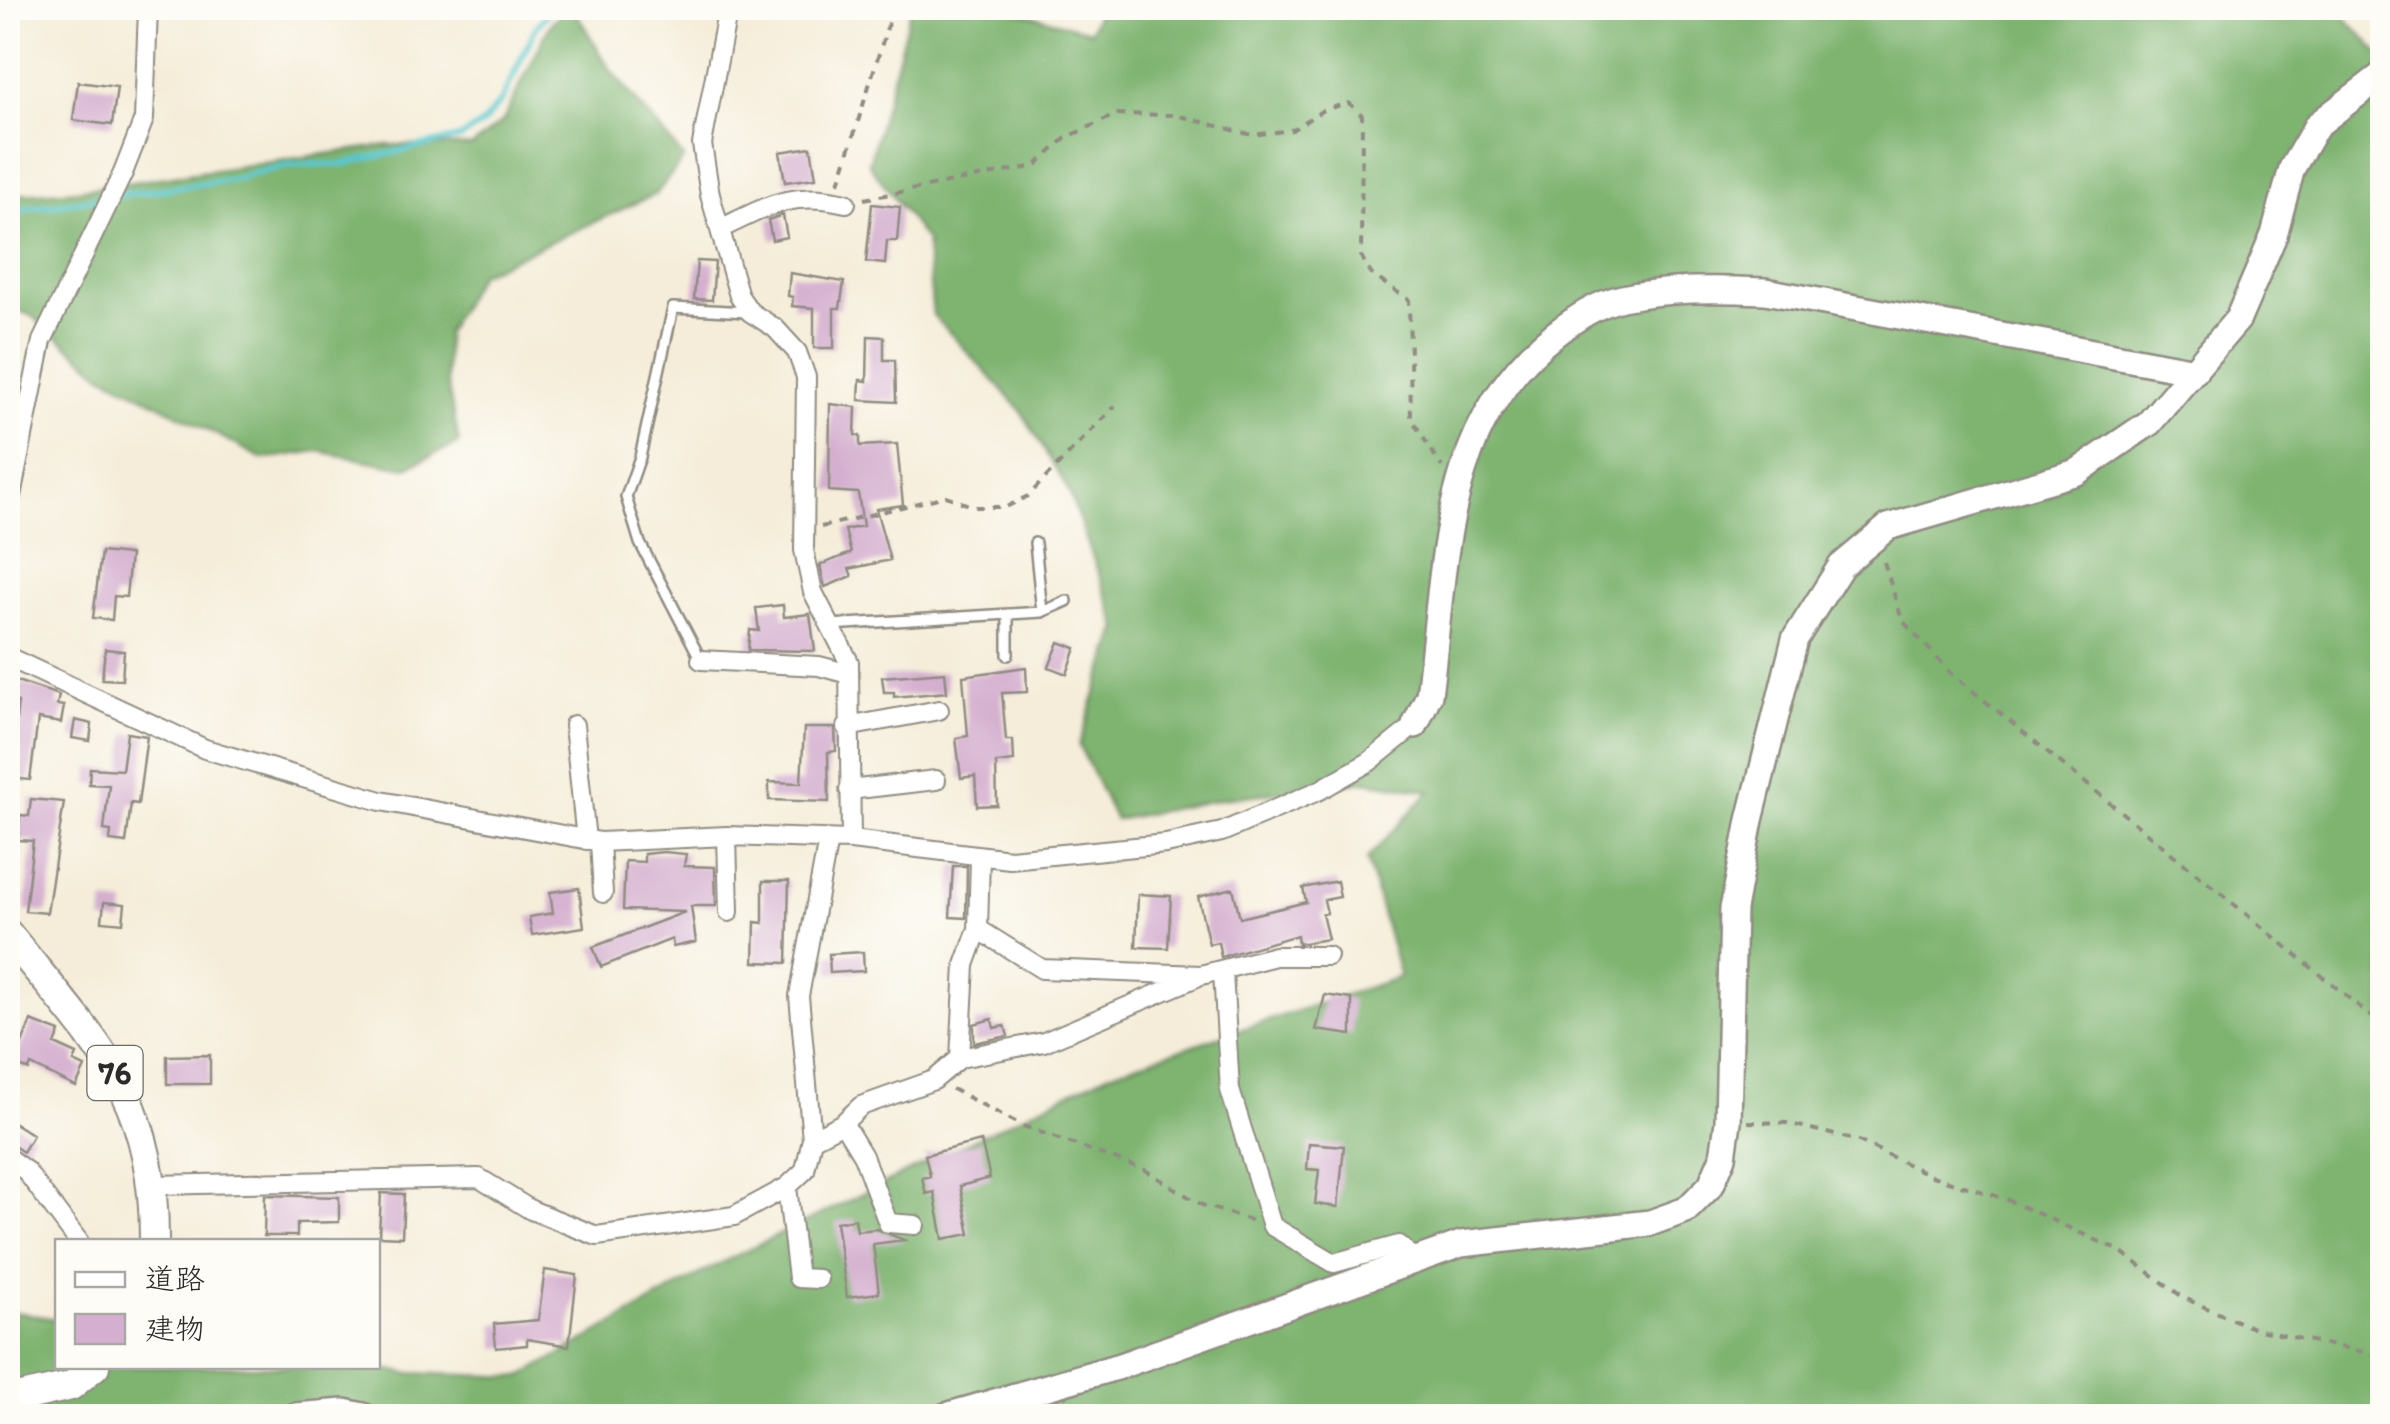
<svg xmlns="http://www.w3.org/2000/svg" width="2390" height="1424" font-family="Itim,'Klee One',sans-serif">
<rect width="100%" height="100%" fill="#fdfcf7"/>
<filter id="ink" filterUnits="userSpaceOnUse"><feTurbulence type="fractalNoise" baseFrequency=".01" numOctaves="2"/><feDisplacementMap in="SourceGraphic" scale="20" xChannelSelector="R" yChannelSelector="G"/><feConvolveMatrix kernelMatrix="1 2 1 2 8 2 1 2 1" color-interpolation-filters="sRGB"/></filter>
<filter id="wash" filterUnits="userSpaceOnUse"><feTurbulence type="fractalNoise" baseFrequency=".0048" numOctaves="4" result="noise"/><feDisplacementMap in="SourceGraphic" scale="40" xChannelSelector="R" yChannelSelector="G"/><feGaussianBlur stdDeviation="2.25" result="paint"/><feColorMatrix in="noise" values="0 0 0 0 0 0 0 0 0 0 0 0 0 0 0 0 0 1.4 0 .05"/><feComposite in="paint" operator="in"/></filter>
<g filter="url(#wash)">
<rect width="100%" height="100%" fill="#f5edd9"/>
<path fill="#7eb36f" stroke="#546f4d" stroke-width="2.5" d="M567,8H573L612,72L684,158L656,194L479,274L446,332V378L459,443L405,468L318,451L263,459L103,375L32,316L8,306V195L78,190L388,145L472,146L503,121L551,23Z
M911,8H1004L1090,31L1099,8H2336L2382,56V1416H8V1311L57,1319L58,1366H362L407,1373L521,1377L707,1270L1112,1072L1400,977L1367,859L1430,791L1365,781L1221,799L1115,820L1079,745L1118,627L1068,489L1020,409L933,315L926,241L869,164Z"/>
<g fill="none" stroke-linecap="round" stroke-linejoin="round">
<path stroke="#59c7ce" stroke-width="6" d="M8,211L234,179L287,165L342,164L459,138L482,124L502,100L535,29L551,8"/>
</g>
<g id="blocks">
<path fill="#d4afcf" d="M78,82L117,87L112,125L73,120Z
M811,147L816,178L785,182L780,152Z
M872,204L900,207L897,241H887L885,264L866,262Z
M783,215L787,237L772,240L768,220Z
M697,261L715,262L712,300L694,299Z
M790,273L844,282L840,308H834V348H814V308L792,306L793,297L788,296Z
M868,336L884,337V360H895L896,402L859,400L860,380L867,381Z
M830,404L856,407L855,435L860,436V446L897,444L903,505L876,509L890,560L849,569L852,576L825,587L820,565L851,553L845,530L863,526L858,493L829,491Z
M101,552L130,555L126,597L114,596L112,620L93,618Z
M783,605L784,617L810,614L815,651L748,650L750,630L759,631L756,608Z
M1059,642L1076,648L1067,674L1049,667Z
M105,649L124,651L122,680L102,679Z
M1026,667L1027,692L1002,693L1006,740H1013L1014,761L996,763L997,805L977,806L975,776L961,778L956,738L968,736L963,676Z
M945,672L947,692L894,697V692H884L882,677Z
M8,678L59,695L57,705L64,706L61,723L38,719L30,780L9,778L18,702L8,700Z
M75,720L92,724L90,741L72,738Z
M804,728H835L836,751L828,752L829,802L769,800V782L801,783Z
M127,733L147,736L138,804L131,803L126,843L110,841L111,831L104,830L109,785L89,784L90,768L122,770Z
M31,799L64,802L47,913L25,911L33,841L18,840L20,815L29,816Z
M664,852L686,854L684,866L715,867L716,906H691L696,942L673,947L672,939L601,967L593,947L685,912L623,910L625,861L644,862V854Z
M953,866H967L966,918L950,917Z
M763,881H789L787,963L754,962L755,922L763,923Z
M1337,881L1340,897L1324,900L1327,913L1322,914L1328,939L1298,944L1297,935L1221,957L1218,942L1209,944L1198,897L1233,888L1240,918L1306,902L1303,888Z
M579,888L584,927L532,935L529,917L553,913L550,892Z
M1138,894L1171,896L1168,948L1136,947Z
M104,902L125,904L123,923L102,921Z
M863,952L864,971L830,973L829,954Z
M1325,995L1352,999V1035L1316,1030Z
M992,1019L994,1028L1005,1026L1008,1036L974,1043V1024Z
M31,1021L60,1032L55,1044L77,1054L74,1062L85,1067L76,1087L31,1065L29,1070L14,1064Z
M210,1055V1084H167V1056Z
M8,1119L33,1135L23,1152L8,1142Z
M981,1141L990,1178L960,1186L970,1234L943,1239L934,1192L926,1194L922,1178L930,1176L925,1155Z
M1309,1143L1344,1146L1338,1207L1315,1204L1319,1170L1307,1169Z
M381,1193L404,1194L402,1237L379,1236Z
M265,1195L339,1197V1222L297,1223V1236H264Z
M855,1219L857,1231L877,1229L904,1240L873,1244L879,1293L847,1297L836,1222Z
M545,1270L577,1275L569,1346L527,1339V1345L496,1348L494,1324L538,1320Z"/>
</g>
</g>
<g filter="url(#ink)">
<use href="#blocks" fill-opacity="0" stroke="#908c82" stroke-width="2.5"/>
<g fill="none" stroke-linecap="round" stroke-linejoin="round">
<defs>
<path id="lane" d="M1035,543L1042,612
M1008,614V655
M830,625L1042,612L1067,601
M701,660L640,543L626,497L640,457L673,308L747,312"/>
<path id="street" d="M728,8L702,144L710,195L739,296L750,312L775,328L797,352L806,377L804,550L813,592L849,662L851,840
M720,229C768,206 792,190 846,203
M8,511L42,341L123,173L144,119L148,8
M8,657L205,749L381,801L600,842L727,836L851,840L1010,859L1166,844L1222,832L1320,790L1369,762L1415,725
M701,660L819,666L849,674
M574,725L586,840
M847,727L939,710
M849,790L936,780
M727,836L729,912
M600,842L603,893
M980,857L978,929L1042,969L1201,975L1275,956H1328
M1223,972L1230,1090L1272,1226L1334,1263L1399,1245L1414,1259
M960,1058L965,965L978,929
M843,1123L863,1156L888,1223L915,1225
M812,1139L843,1123L861,1106L934,1080L960,1058L1044,1042L1197,977
M8,1158L26,1171L79,1242
M154,1185L479,1178L531,1210L597,1236L734,1216L787,1187L805,1170L812,1139L799,996L828,840
M787,1187L798,1278L818,1279"/>
<path id="secondary" d="M1415,725L1429,695C1446,563 1441,423 1555,334C1575,319 1596,304 1622,298C1670,288 1717,289 1765,291L2195,371
M296,1416L344,1412L363,1416
M946,1416L1120,1366L1461,1244L1650,1223L1686,1210L1711,1185L1723,1157L1728,1122L1733,909L1750,820L1795,639L1841,566L1888,527L2077,472L2149,423L2238,319L2274,235L2292,168L2317,125L2382,75"/>
<path id="primary" d="M8,934C95,1043 155,1092 154,1242
M8,1400L71,1386L95,1366"/>
</defs>
<use href="#lane" stroke="#908c82" stroke-width="14"/>
<use href="#street" stroke="#908c82" stroke-width="22"/>
<use href="#secondary" stroke="#908c82" stroke-width="30"/>
<use href="#primary" stroke="#908c82" stroke-width="32"/>
<path stroke="#908c82" stroke-width="4" stroke-dasharray="8 8" stroke-linecap="butt" d="M839,183L893,8
M864,199L1035,166L1066,138L1117,114L1176,115L1252,135L1292,130L1323,110L1349,103L1362,115L1361,256L1371,274L1409,300L1411,418L1442,467
M821,527L946,496L974,507H1006L1028,496L1115,406
M1884,562L1902,620L1952,674L2382,1025
M952,1089L1023,1126L1145,1170L1202,1205L1253,1221
M1748,1122L1787,1123L1859,1141L1932,1176L2006,1199L2120,1251L2184,1298L2255,1329L2382,1356"/>
<use href="#lane" stroke="#fff" stroke-width="9"/>
<use href="#street" stroke="#fff" stroke-width="18"/>
<use href="#secondary" stroke="#fff" stroke-width="25"/>
<use href="#primary" stroke="#fff" stroke-width="28"/>
</g>
</g>
<g text-anchor="middle" dominant-baseline="central" stroke-width="8" stroke-linejoin="round" paint-order="stroke">
<rect fill="#fdfcf7" stroke="#6a6a68" stroke-width="2.5" x="87.5" y="1046" width="55" height="54" rx="8"/>
<g font-size="32" font-weight="bold" fill="#2b2b2b">
<text x="115" y="1073">76</text>
</g>
</g>
<rect width="2390" height="1424" fill="none" stroke="#fdfcf7" stroke-width="40"/>
<rect x="55" y="1239" width="325" height="130" fill="#fdfcf7" stroke="#a9a8a5" stroke-width="2.5"/>
<rect x="75" y="1272" width="50" height="15" fill="#ffffff" stroke="#a9a8a5" stroke-width="2.5"/>
<text x="145" y="1289" font-size="30" fill="#2b2b2b">道路</text>
<rect x="75" y="1314" width="50" height="30" fill="#d4afcf" stroke="#a9a8a5" stroke-width="2.5"/>
<text x="145" y="1339" font-size="30" fill="#2b2b2b">建物</text>
</svg>
